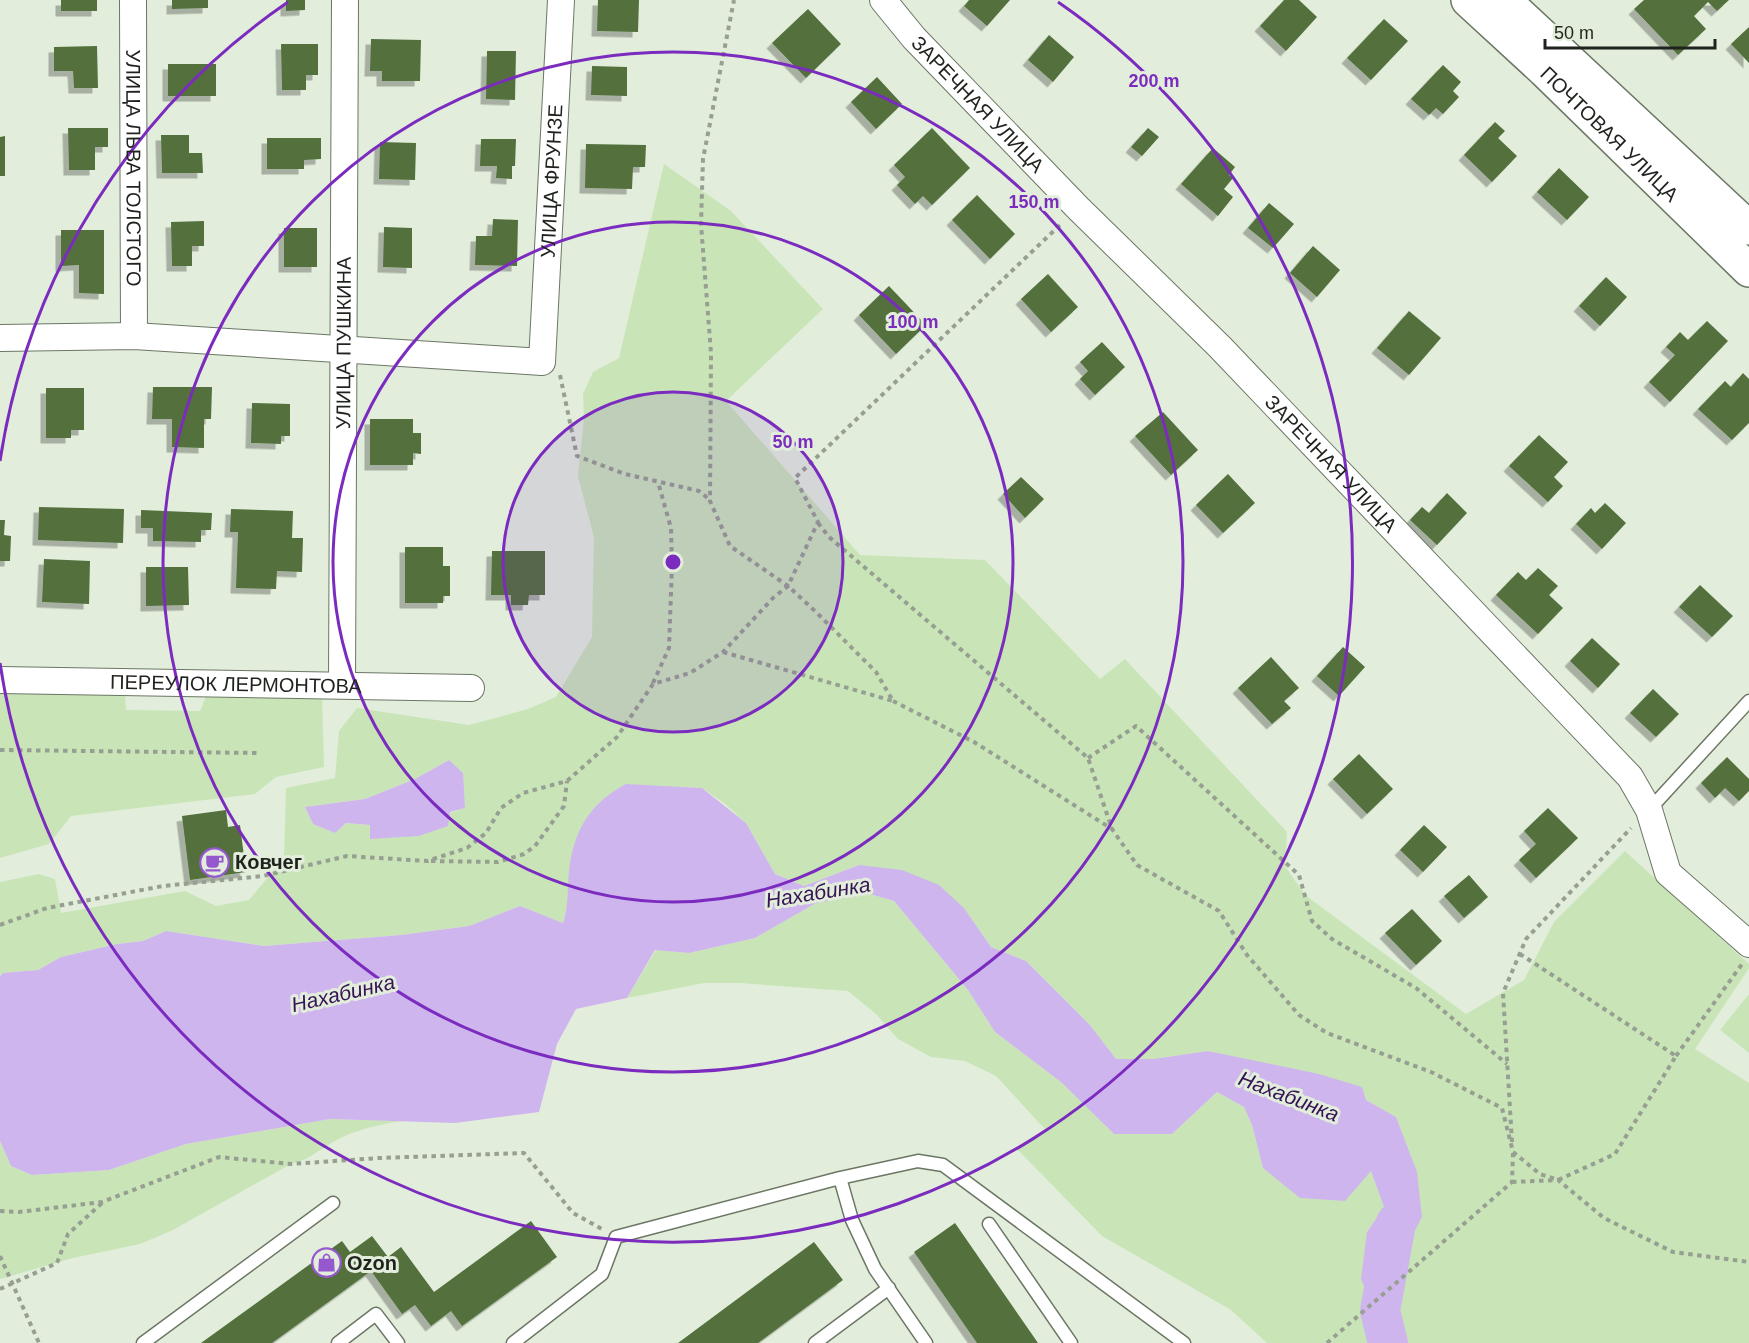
<svg xmlns="http://www.w3.org/2000/svg" width="1749" height="1343" font-family="Arial,sans-serif">
<defs>
<filter id="shadow"><feDropShadow dx="-5.5" dy="5.5" stdDeviation="0" flood-color="#0004"/></filter>
</defs>
<rect width="100%" height="100%" fill="#e2eedb"/>
<path fill="#c9e5b8" fill-rule="evenodd" d="M664,164L731,211L823,309L726,401L860,555L985,560L1100,679L1125,659L1287,832L1285,866L1305,895L1466,1014L1524,980L1554,922L1625,851L1749,964V968L1695,1049L1749,1083V1343H1267L1231,1310L1102,1236L1017,1149L1045,1129L996,1076L965,1061L931,1057L898,1039L876,1014L848,991L740,983H704L627,998L656,950L689,953L755,938L816,903L870,894L894,901L968,990L995,1032L1061,1082L1114,1134H1172L1217,1092L1244,1107L1252,1125L1263,1168L1371,1170L1384,1207L1367,1232L1396,1267V1117L1366,1100L1208,1051L1153,1059H1116L1090,1025L1026,961L991,947L964,908L859,865L804,886L775,874L746,823L724,803L702,788L674,787L566,911L563,923L520,906L469,926L401,935L264,946L166,931L143,941L117,944L61,957L38,970L3,973L0,976V882L39,874L55,879L61,913L185,891L216,906L249,900L284,858L286,788L335,778L339,731L357,708L469,725L528,709L556,697L592,637L594,537L578,476L584,419L583,394L593,372L619,358ZM449,760L464,798L465,808L370,839V825L346,823L335,833L313,824L305,807L365,799L415,779Z
M0,690L125,692L126,710L200,711L208,691L322,696L324,767L276,777L255,794L71,816L49,844L0,858Z
M1749,994V1053L1720,1030Z
M330,1119L401,1121C377,1125 354,1130 333,1142C318,1151 308,1160 291,1164L171,1231L140,1244L73,1258L0,1279V1141L11,1166L32,1175L109,1170L186,1144Z"/>
<path fill="#cfb5ee" d="M449,760L463,773L465,808L450,812L448,826L419,836L370,839V825L346,823L335,833L313,824L305,807L365,799L415,779Z
M626,784L702,788L746,823L775,874L804,886L859,865L902,870L939,885L964,908L991,947L1026,961L1090,1025L1116,1059H1153L1208,1051L1319,1074L1362,1087L1366,1100L1396,1117L1417,1172L1422,1217L1396,1267L1368,1295L1361,1279L1367,1232L1384,1207L1371,1171L1345,1201L1300,1198L1263,1168L1252,1125L1244,1107L1217,1092L1172,1134H1114L1061,1082L995,1032L968,990L894,901L870,894L816,903L755,938L689,953L655,950L627,998L576,1009L557,1044L539,1112L455,1123L330,1119L186,1144L109,1170L32,1175L11,1166L0,1141V976L3,973L38,970L61,957L117,944L143,941L166,931L264,946L401,935L469,926L520,906L563,923C569,906 567,889 569,871C574,830 589,804 626,784Z"/>
<g fill="none" stroke-linecap="round" stroke-linejoin="round">
<path stroke="#cfb5ee" stroke-width="40" d="M1388,1343L1380,1311L1396,1223"/>
</g>
<path fill="#52703e" filter="url(#shadow)" d="M61,0H97V11H61Z
M172,0H208V8L172,9Z
M286,0H305V10L286,11Z
M598,0H639L638,32L597,31Z
M969,0H1010L987,26L964,6Z
M1284,0H1299L1317,17L1286,51L1260,26Z
M1644,0H1729L1717,11L1708,2L1694,16L1706,29L1678,55L1634,9Z
M808,9L841,44L806,78L772,43Z
M1384,19L1408,41L1371,80L1347,58Z
M1749,27V63L1731,44Z
M1049,35L1074,57L1053,82L1028,60Z
M371,39L421,40L420,81H382V71H370Z
M281,44H318V75H306V90H282Z
M97,46L98,88H74L73,71H54V47Z
M487,51H516L515,100L486,99Z
M168,64H216V96H168Z
M1443,65L1461,82L1453,91L1459,97L1443,114L1436,108L1429,115L1411,99Z
M592,66L627,67V96L591,95Z
M877,77L902,104L876,129L851,102Z
M1495,122L1505,131L1498,138L1517,156L1492,182L1464,155Z
M68,128H108V147H95V170H69Z
M932,128L970,168L932,205L923,196L915,204L897,185L905,177L894,165Z
M1148,128L1159,137L1142,156L1131,147Z
M161,135H189V153H202L203,173H162Z
M5,136V176H0V137Z
M267,138H321V159L304,160V169H267Z
M481,139H516L515,166H512V179L496,178L497,166H480Z
M380,142L416,143L415,180L379,179Z
M586,144L646,145L645,167H633L632,189L585,188Z
M1213,148L1235,167L1229,175L1233,178L1224,189L1233,197L1218,216L1181,184Z
M1559,168L1589,197L1567,220L1537,192Z
M977,195L1015,234L990,259L952,220Z
M1269,203L1294,224L1273,248L1248,228Z
M493,219L518,220L517,266L475,265L476,236H492Z
M204,221V246H192V266H172L171,222Z
M384,227L412,228V268L383,267Z
M284,228H317V267H284Z
M61,230H104V294L79,293V265L61,266Z
M1313,246L1340,270L1317,297L1290,273Z
M1048,274L1078,307L1051,332L1021,299Z
M1606,277L1627,297L1600,326L1579,306Z
M889,286L926,325L896,354L859,315Z
M1409,311L1441,338L1409,375L1377,348Z
M1707,321L1728,341L1670,402L1649,382L1675,355L1666,347L1680,332L1688,340Z
M1102,342L1125,367L1095,395L1080,379L1088,371L1080,362Z
M1743,373L1749,379V423L1732,440L1698,409L1725,381L1731,387Z
M153,387H212L211,419H204V448L172,447V419H152Z
M46,388H84V430H71V438H46Z
M252,403L290,404V436H281V444L251,443Z
M1163,412L1198,450L1171,475L1135,436Z
M370,419H413V433H421V454L413,453V465H370Z
M1539,435L1568,462L1554,477L1563,486L1548,502L1509,466Z
M1228,474L1255,503L1223,533L1196,505Z
M1021,477L1044,499L1025,518L1003,494Z
M1447,493L1467,513L1437,545L1410,520L1422,507L1429,513Z
M1605,503L1626,523L1602,549L1576,524L1591,508L1595,513Z
M39,507L124,509L123,543L38,540Z
M231,509L293,511L292,538H303L302,572L277,571L276,589L236,588L238,532H230Z
M141,510L212,513L211,530H201V542L153,541V528H141Z
M0,520H5L4,535L11,536L10,561H0Z
M405,547H443V566H450V596H443V603H405Z
M492,551H545V595H529L528,605H511V595H491Z
M44,559L90,561L89,604L42,602Z
M146,567H188L189,605L146,606Z
M1538,568L1558,586L1549,595L1563,608L1538,634L1496,595L1518,572L1526,580Z
M1700,585L1733,616L1712,637L1679,607Z
M1592,638L1620,664L1598,688L1570,661Z
M1343,647L1365,667L1339,696L1317,676Z
M1271,657L1299,688L1284,701L1291,708L1272,724L1238,688Z
M1653,689L1679,714L1656,737L1630,713Z
M1359,754L1393,789L1367,814L1333,779Z
M1727,757L1749,779V791L1739,801L1725,788L1715,798L1701,783Z
M1548,808L1578,838L1536,878L1519,860L1536,844L1524,831Z
M226,810L228,827L240,825L246,872L190,880L182,816Z
M1424,825L1447,847L1423,872L1400,850Z
M1469,875L1488,897L1464,918L1444,896Z
M1412,909L1442,941L1416,965L1385,933Z
M531,1221L557,1257L462,1326L451,1311L431,1326L415,1305L402,1314L371,1271L272,1343H201L342,1241L350,1252L372,1236L388,1257L401,1247L434,1292Z
M955,1223L1038,1343H977L914,1252Z
M814,1242L843,1280L758,1343H678Z"/>
<g fill="none" stroke-linecap="round" stroke-linejoin="round">
<defs>
<path id="service" d="M1649,810L1749,701
M840,1178L918,1161L943,1165L1184,1343
M989,1224L1071,1343
M143,1343L333,1203
M338,1343L376,1314L398,1343
M513,1343L602,1274L616,1237L840,1178L852,1220L875,1269L926,1343
M815,1343L889,1288"/>
<g id="minor">
<path id="s1" d="M133,0L134,336"/>
<path id="s2" d="M883,0L914,38L1078,208L1220,347L1630,777L1649,810L1668,873L1749,944"/>
<path id="s3" d="M0,338L134,336L542,362L561,0"/>
<path id="s4" d="M0,680L471,688"/>
<path id="s5" d="M342,685L345,0"/>
</g>
<g id="primary">
<path id="s6" d="M1468,0L1544,70L1749,270"/>
<path d="M1504,0L1749,228"/>
</g>
</defs>
<use href="#service" stroke="#6b7665" stroke-width="15"/>
<use href="#minor" stroke="#6b7665" stroke-width="28"/>
<use href="#primary" stroke="#6b7665" stroke-width="36"/>
<path stroke="#969f91" stroke-width="4" stroke-dasharray="4.5 4.5" stroke-linecap="butt" d="M560,375L577,456L625,474L699,491L710,500
M818,523L829,537L1088,758L1112,829L1137,865L1219,911L1247,955L1299,1015L1327,1033L1431,1072L1502,1108L1513,1152L1540,1174L1558,1180L1615,1154L1676,1056L1520,954
M723,652L893,701L876,672L816,612L788,586L730,546L710,501L711,353L701,224L703,159L734,0
M653,683L669,648L672,565L671,528L658,482
M893,701L974,742L1112,829
M0,750L260,753
M1088,758L1136,726L1299,875L1312,921L1332,939L1416,988L1507,1064
M431,861L498,862L524,854L535,846L564,806L567,781
M0,925L47,908L163,886L263,876L347,856L427,861L467,848L486,833L501,808L523,793L567,781L617,737L653,684L690,673L723,652L773,598L788,586L818,522L795,478L1062,223
M1676,1056L1742,964
M1512,1142L1503,993L1526,939L1631,828
M1512,1182L1558,1180L1604,1218L1673,1252L1749,1262
M0,1211L19,1212L102,1202L219,1157L291,1164L379,1158L524,1153L573,1213L602,1229
M0,1256L39,1343
M0,1289L57,1263L68,1234L102,1203
M1327,1343L1512,1182L1513,1153"/>
<use href="#service" stroke="#fff" stroke-width="12"/>
<use href="#minor" stroke="#fff" stroke-width="26"/>
<use href="#primary" stroke="#fff" stroke-width="33"/>
</g>
<circle cx="673" cy="562" r="170" fill="#7b2cbf" fill-opacity=".12"/>
<g fill="none" stroke="#7b2cbf" stroke-width="3">
<circle cx="673" cy="562" r="170"/>
<circle cx="673" cy="562" r="340"/>
<circle cx="673" cy="562" r="510"/>
<path d="M0 461A680 680 0 0 1 288 2M1058 2A680 680 0 1 1 0 663"/>
</g>
<defs>
<symbol id="cafe-ring" viewBox="-11 -11 22 22"><circle r="9.5" fill="#e2eedb" stroke="#9658cf" stroke-width="1.5"/><path d="M-5.5-4.5H6V0H3Q3 3.5 0 3.5H-2.5Q-5.5 3.5-5.5 0ZM3-3.2v2h1.7v-2ZM-6 4.5H4V6H-6Z" fill="#9658cf"/></symbol>
<symbol id="shop-ring" viewBox="-11 -11 22 22"><circle r="9.5" fill="#e2eedb" stroke="#9658cf" stroke-width="1.5"/><path d="M-5-2.5h2.3a2.7 3.5 0 0 1 5.4 0H5L5.5 6h-11ZM-1.5-2.5h3a1.5 2.3 0 0 0-3 0Z" fill="#9658cf"/></symbol>
</defs>
<g fill-rule="evenodd">
<use href="#cafe-ring" x="198" y="846" width="33" height="33"/>
<use href="#shop-ring" x="310" y="1246" width="33" height="33"/>
</g>
<g text-anchor="middle" dominant-baseline="central" stroke-width="6" stroke-linejoin="round" paint-order="stroke">
<g font-size="20" fill="#1f231d" stroke="#e2eedb">
<text stroke="none"><textPath href="#s2" startOffset="141">ЗАРЕЧНАЯ УЛИЦА</textPath></text>
<text stroke="none"><textPath href="#s6" startOffset="195">ПОЧТОВАЯ УЛИЦА</textPath></text>
<text stroke="none"><textPath href="#s1" startOffset="168">УЛИЦА ЛЬВА ТОЛСТОГО</textPath></text>
<text stroke="none"><textPath href="#s3" startOffset="724">УЛИЦА ФРУНЗЕ</textPath></text>
<text stroke="none"><textPath href="#s5" startOffset="342">УЛИЦА ПУШКИНА</textPath></text>
<text stroke="none"><textPath href="#s2" startOffset="645">ЗАРЕЧНАЯ УЛИЦА</textPath></text>
<text stroke="none"><textPath href="#s4" startOffset="236">ПЕРЕУЛОК ЛЕРМОНТОВА</textPath></text>
</g>
<g font-size="20" font-weight="bold" fill="#1f231d" stroke="#e2eedb" text-anchor="start">
<text x="235" y="862">Ковчег</text>
<text x="347" y="1263">Ozon</text>
</g>
<g font-size="21" font-style="italic" fill="#371355" stroke="#e2eedb">
<text transform="translate(818 892) rotate(-9)">Нахабинка</text>
<text transform="translate(343 993) rotate(-13)">Нахабинка</text>
<text transform="translate(1289 1096) rotate(21)">Нахабинка</text>
</g>
</g>
<circle cx="673" cy="562" r="9" fill="#7b2cbf" stroke="#e2eedb" stroke-width="3"/>
<g font-size="18" text-anchor="middle" font-weight="bold" fill="#7b2cbf" stroke="#e2eedb" stroke-width="6" stroke-linejoin="round" paint-order="stroke">
<text x="1154" y="87">200 m</text>
<text x="1034" y="208">150 m</text>
<text x="913" y="328">100 m</text>
<text x="793" y="448">50 m</text>
</g>
<path d="M1545 39v9h170v-9" fill="none" stroke="#1f231d" stroke-width="3"/>
<text x="1554" y="39" font-size="18" fill="#1f231d" stroke="#e2eedb" stroke-width="4.5" paint-order="stroke">50 m</text>
</svg>
